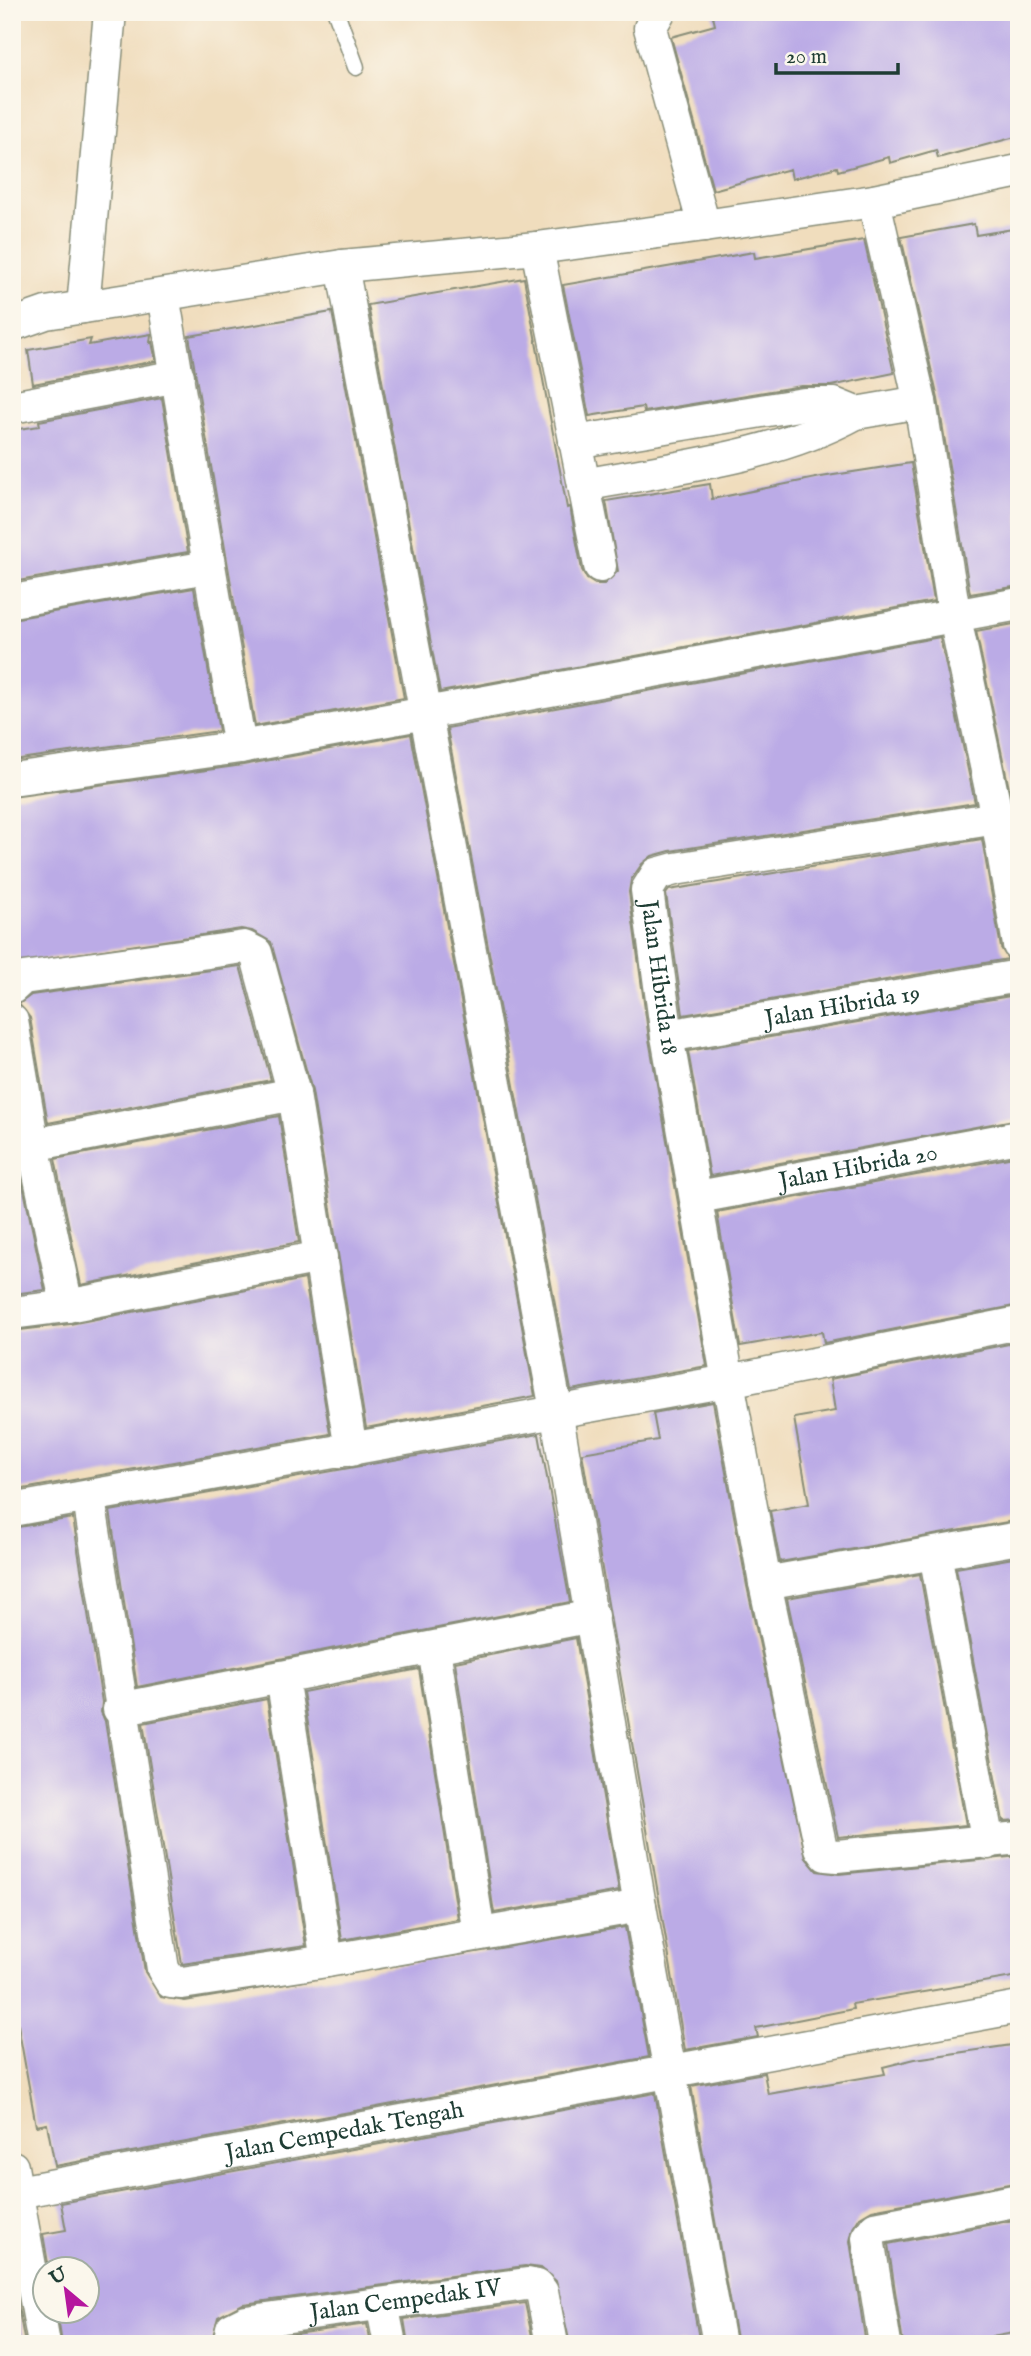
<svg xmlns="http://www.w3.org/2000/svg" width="1031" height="2356" font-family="'IM FELL English',serif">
<rect width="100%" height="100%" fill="#fbf7ec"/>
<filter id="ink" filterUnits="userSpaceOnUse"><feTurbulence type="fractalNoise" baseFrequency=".0143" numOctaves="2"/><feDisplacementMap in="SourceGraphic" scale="14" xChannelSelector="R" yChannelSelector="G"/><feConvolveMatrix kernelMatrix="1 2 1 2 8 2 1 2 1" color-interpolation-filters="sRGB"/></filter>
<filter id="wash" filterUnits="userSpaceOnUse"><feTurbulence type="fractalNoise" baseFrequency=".00686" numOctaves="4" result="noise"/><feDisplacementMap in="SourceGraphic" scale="28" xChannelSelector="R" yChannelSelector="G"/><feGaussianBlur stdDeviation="1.57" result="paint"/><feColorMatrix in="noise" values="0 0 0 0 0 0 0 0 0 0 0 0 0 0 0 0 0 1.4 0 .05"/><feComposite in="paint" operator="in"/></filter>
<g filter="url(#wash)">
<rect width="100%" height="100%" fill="#f0ddbd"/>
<g id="blocks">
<path fill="#bbabe6" d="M712,12H1019V136L938,158L936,150L890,163L889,157L838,171L837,167L792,179L790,169L713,190L671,37L715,25Z
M974,224L976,235L1019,228V433L1013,434L1019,470V586L970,594L938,399L901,237Z
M864,240L894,373L831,386H801L644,412L643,407L589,416L563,285L754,252L755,258Z
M524,278L567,508L570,507L582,570L587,579L595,584H604L618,571L606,501L710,484L712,499L821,477L911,463L934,601L440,692L368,305Z
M332,312L404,698L255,726L189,336Z
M151,334L150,343L152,342L156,361L33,384L28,350L91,339L89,345Z
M162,398L188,552L12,582V430L40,426L39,421Z
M194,588L219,731L12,760V619Z
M1019,623V836L976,631Z
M940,637L975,803L670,851L652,856L642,864L631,880L629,892L649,1039L707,1366L571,1390L447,728Z
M411,734L535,1396L366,1428L312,1091L271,942L252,931L241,929L12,964V797L243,765Z
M982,839L1001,948L1008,959L683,1015L666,894L669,890Z
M240,966L271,1080L48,1123L30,1018L19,1004L31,995Z
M1016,995L1019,1119L710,1176L688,1051Z
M279,1116L299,1242L81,1285L55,1159Z
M12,1133L45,1290L12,1294Z
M1019,1156V1305L824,1343L822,1332L740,1346L717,1212Z
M305,1279L330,1434L12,1491V1331L70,1324Z
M1019,1342V1520L780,1562L770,1511L809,1504L794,1418L835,1411L830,1379Z
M713,1402L747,1586L806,1858L817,1871L839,1874L1019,1856V1976L852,2004L853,2009L756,2028L758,2037L685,2050L582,1453L658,1440L653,1413Z
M539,1434L570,1602L137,1687L110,1511Z
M73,1518L102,1702L101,1712L105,1721L145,1972L161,1997L185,2001L625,1927L649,2057L55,2166L47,2124L36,2126L12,1991V1528Z
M1019,1557V1820L1003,1821L956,1568Z
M920,1574L966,1825L838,1837L787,1598Z
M576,1638L619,1891L494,1913L455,1662Z
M419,1669L458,1919L342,1940L303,1692Z
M267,1699L306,1946L182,1964L143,1723Z
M1019,2044V2182L872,2210L860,2217L853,2228L850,2241L866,2344H737L691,2086L764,2073L768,2094L885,2074L883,2067L915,2059Z
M655,2093L700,2344H570L556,2281L541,2268L525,2266L243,2304L218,2317L211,2344H62L57,2311H88V2269H49L43,2234L66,2230L61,2203Z
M1019,2219V2332L954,2344H903L888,2244Z
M12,2272L25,2344H12Z
M525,2303L533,2341L408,2344L404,2319Z
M367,2324L371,2344H248L251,2340Z"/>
</g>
</g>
<g filter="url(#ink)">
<use href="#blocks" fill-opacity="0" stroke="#888d78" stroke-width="2"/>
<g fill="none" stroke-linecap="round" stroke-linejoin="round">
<defs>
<path id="service" d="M336,12L356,67"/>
<g id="minor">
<path d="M659,12L650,28L704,226"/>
<path d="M874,201L920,402L955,618L997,818L1019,945"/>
<path d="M537,248L600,566"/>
<path d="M342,266L556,1410L640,1906L719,2344"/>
<path d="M163,295L240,747"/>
<path d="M83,307L110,12"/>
<path d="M12,325L46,313L342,266L537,248L704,226L874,201L1019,171"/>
<path d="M12,407L178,376"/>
<path d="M575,442L804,404H834L856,413L920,402"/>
<path d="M584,485C675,467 774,458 856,413"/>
<path d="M12,601L208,567"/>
<path d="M12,779L240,747L1019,604"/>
<path id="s1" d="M997,818L675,869L657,874L647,890L667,1036L728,1381L765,1583L821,1848L826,1855L837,1856L1019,1838"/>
<path d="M12,988L23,978L244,947L256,953L294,1094L351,1450"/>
<path d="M12,1021L33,1145L67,1306"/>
<path id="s2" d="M667,1036L1019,976"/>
<path d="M33,1145L294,1094"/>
<path id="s3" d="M698,1197L1019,1137"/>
<path d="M12,1313L67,1306L321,1257"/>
<path d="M89,1499L163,1969L171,1982L182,1983L327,1961L640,1906"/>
<path d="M12,1510L728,1381L1019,1323"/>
<path d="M935,1553L988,1843"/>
<path d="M765,1583L1019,1538"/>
<path d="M434,1649L479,1934"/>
<path d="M282,1677L327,1961"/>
<path d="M119,1709L592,1616"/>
<path d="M12,2167L44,2344"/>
<path id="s4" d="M12,2193L1019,2007"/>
<path d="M382,2304L390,2344"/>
<path id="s5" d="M229,2344L232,2329L246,2322L527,2284L537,2286L542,2292L552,2344"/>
<path d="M885,2344L868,2238L875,2228L1019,2200"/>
</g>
</defs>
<use href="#service" stroke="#888d78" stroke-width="19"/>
<use href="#minor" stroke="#888d78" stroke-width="35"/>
<use href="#service" stroke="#fff" stroke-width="16"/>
<use href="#minor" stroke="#fff" stroke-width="32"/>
</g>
</g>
<g text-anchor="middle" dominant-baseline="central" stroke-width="7" stroke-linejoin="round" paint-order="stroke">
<g font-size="24" fill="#1f3d34" stroke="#fbf7ec">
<text stroke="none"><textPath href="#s1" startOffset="452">Jalan Hibrida 18</textPath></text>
<text stroke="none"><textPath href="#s2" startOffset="178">Jalan Hibrida 19</textPath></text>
<text stroke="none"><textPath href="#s3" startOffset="163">Jalan Hibrida 20</textPath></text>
<text stroke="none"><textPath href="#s4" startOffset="338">Jalan Cempedak Tengah</textPath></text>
<text stroke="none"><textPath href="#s5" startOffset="192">Jalan Cempedak IV</textPath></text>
</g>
</g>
<rect width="1031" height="2356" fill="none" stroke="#fbf7ec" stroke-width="42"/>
<g transform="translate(66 2290) rotate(331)"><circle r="33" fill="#fbf7ec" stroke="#a3ada2" stroke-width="2"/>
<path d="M0-5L12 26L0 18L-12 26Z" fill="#b5179e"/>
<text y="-10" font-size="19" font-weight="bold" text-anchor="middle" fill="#1f3d34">U</text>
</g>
<path d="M776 63v10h122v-10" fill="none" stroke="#1f3d34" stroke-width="3.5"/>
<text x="786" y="63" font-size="21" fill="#1f3d34" stroke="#fbf7ec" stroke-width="5" paint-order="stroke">20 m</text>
</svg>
